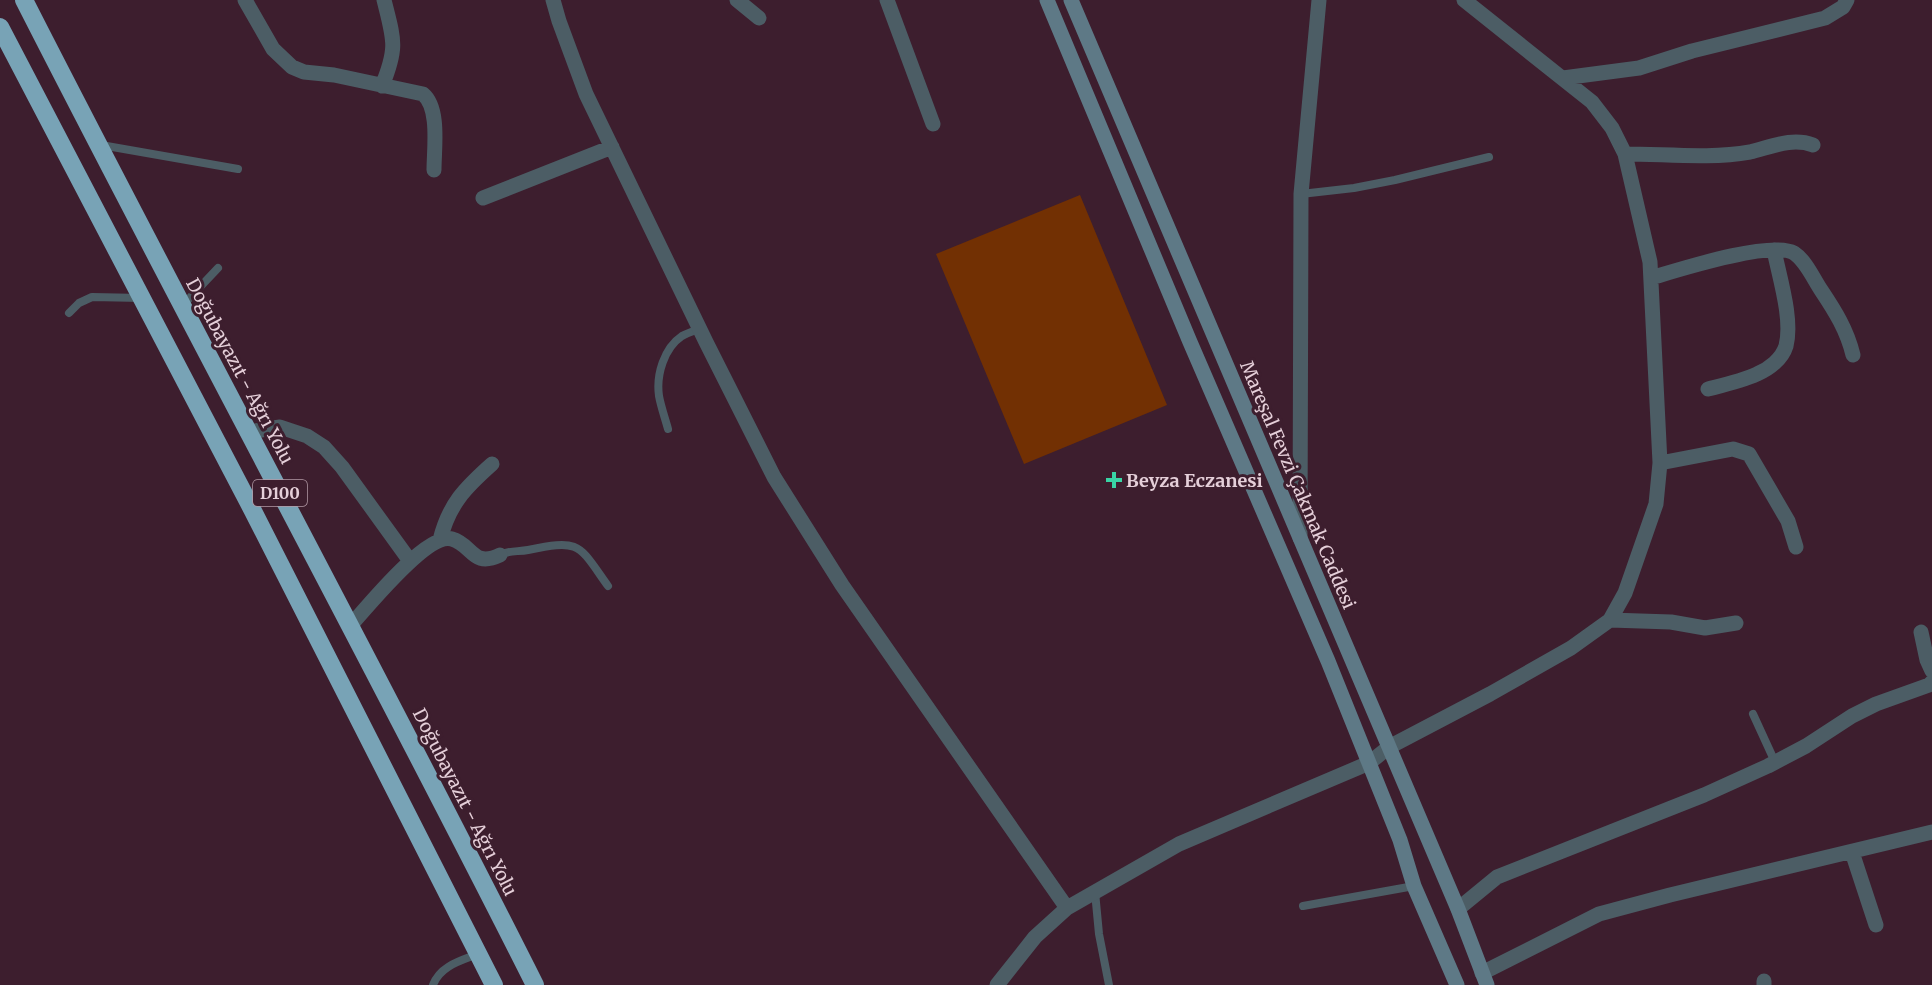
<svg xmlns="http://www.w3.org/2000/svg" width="1932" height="985" font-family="Merriweather,serif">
<rect width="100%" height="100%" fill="#3d1e2e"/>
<path fill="#723003" d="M1080,195L1167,405L1024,464L936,254Z"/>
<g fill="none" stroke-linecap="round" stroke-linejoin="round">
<path stroke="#4c5d65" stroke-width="8" d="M101,145L238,169
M1301,194L1354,188L1395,180L1489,157
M182,306L218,268
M69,313L79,303L92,297L142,298
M668,429C665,418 661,407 659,396C656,375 664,348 682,336C687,333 694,331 700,329
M500,555C509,550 518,552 528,550C581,539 578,544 608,586
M1753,714L1775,762
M1095,892L1099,934L1109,985
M1303,906L1414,886
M433,985C440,966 460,961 478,954"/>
<path stroke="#4c5d65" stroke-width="15" d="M245,0L273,49L292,67L304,72L334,75L423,94C440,108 434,149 434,170
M553,0L559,21L586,94L706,342L774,477L842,585L1067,908
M737,0L759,18
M887,0L933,124
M1563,78L1639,68L1692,51L1825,18L1843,7L1847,0
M382,86C398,47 394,40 384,0
M1625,154C1666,154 1710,159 1750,152C1771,147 1792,137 1813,145
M483,198L612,147
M1651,278C1678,270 1771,240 1794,253C1806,261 1813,278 1821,290C1835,311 1847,330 1853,355
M1708,389C1724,385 1742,381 1757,374C1769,369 1782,359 1786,346C1793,319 1779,276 1774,250
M248,432L280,427L307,436L324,447L342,467L410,561
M1660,463L1733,449L1749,454L1788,521L1796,547
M1300,538L1301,194L1319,0
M440,540C449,504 465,488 492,464
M1610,620L1671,622L1705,628L1736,623
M351,625C367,607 428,532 452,539C473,545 472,568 500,555
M1921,632L1927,660L1932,671
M1852,852L1876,925
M1458,909L1497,877L1704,795L1768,766L1806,746L1852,716L1876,704L1929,685L1932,682
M1482,973L1599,914L1670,895L1932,832
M1764,981V985
M997,985L1035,937L1067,908L1179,844L1369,763L1389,747L1490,694L1571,648L1610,620L1625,593L1656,504L1660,463L1650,262L1625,154L1612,128L1592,102L1464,0"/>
<path stroke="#5e7986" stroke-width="15" d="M1047,0L1190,342L1328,661L1400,840L1414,886L1457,985
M1071,0L1458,909L1487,985"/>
<path stroke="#78a3b6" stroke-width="18" d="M24,0C192,330 369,655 535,985
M0,27L253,511L494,985"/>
</g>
<path fill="#39d4a5" stroke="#3d1e2e" stroke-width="2" d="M1111 471h6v6h6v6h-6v6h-6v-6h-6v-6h6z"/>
<g text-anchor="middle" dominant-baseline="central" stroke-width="6" stroke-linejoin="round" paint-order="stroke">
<rect fill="#3d1e2e" stroke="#b39aa6" stroke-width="1.5" x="253" y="480" width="54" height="26" rx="4.5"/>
<g font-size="16" font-weight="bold" fill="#e5cfd9">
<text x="280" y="493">D100</text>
</g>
<g font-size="18" fill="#e5cfd9" stroke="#3d1e2e">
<text transform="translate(240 371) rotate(62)">Doğubayazıt - Ağrı Yolu</text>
<text transform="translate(1298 485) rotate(67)">Mareşal Fevzi Çakmak Caddesi</text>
<text transform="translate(465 802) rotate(63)">Doğubayazıt - Ağrı Yolu</text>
</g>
<g font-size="18" font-weight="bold" fill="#e5cfd9" stroke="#3d1e2e" text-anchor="start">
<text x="1126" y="480">Beyza Eczanesi</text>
</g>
</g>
</svg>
